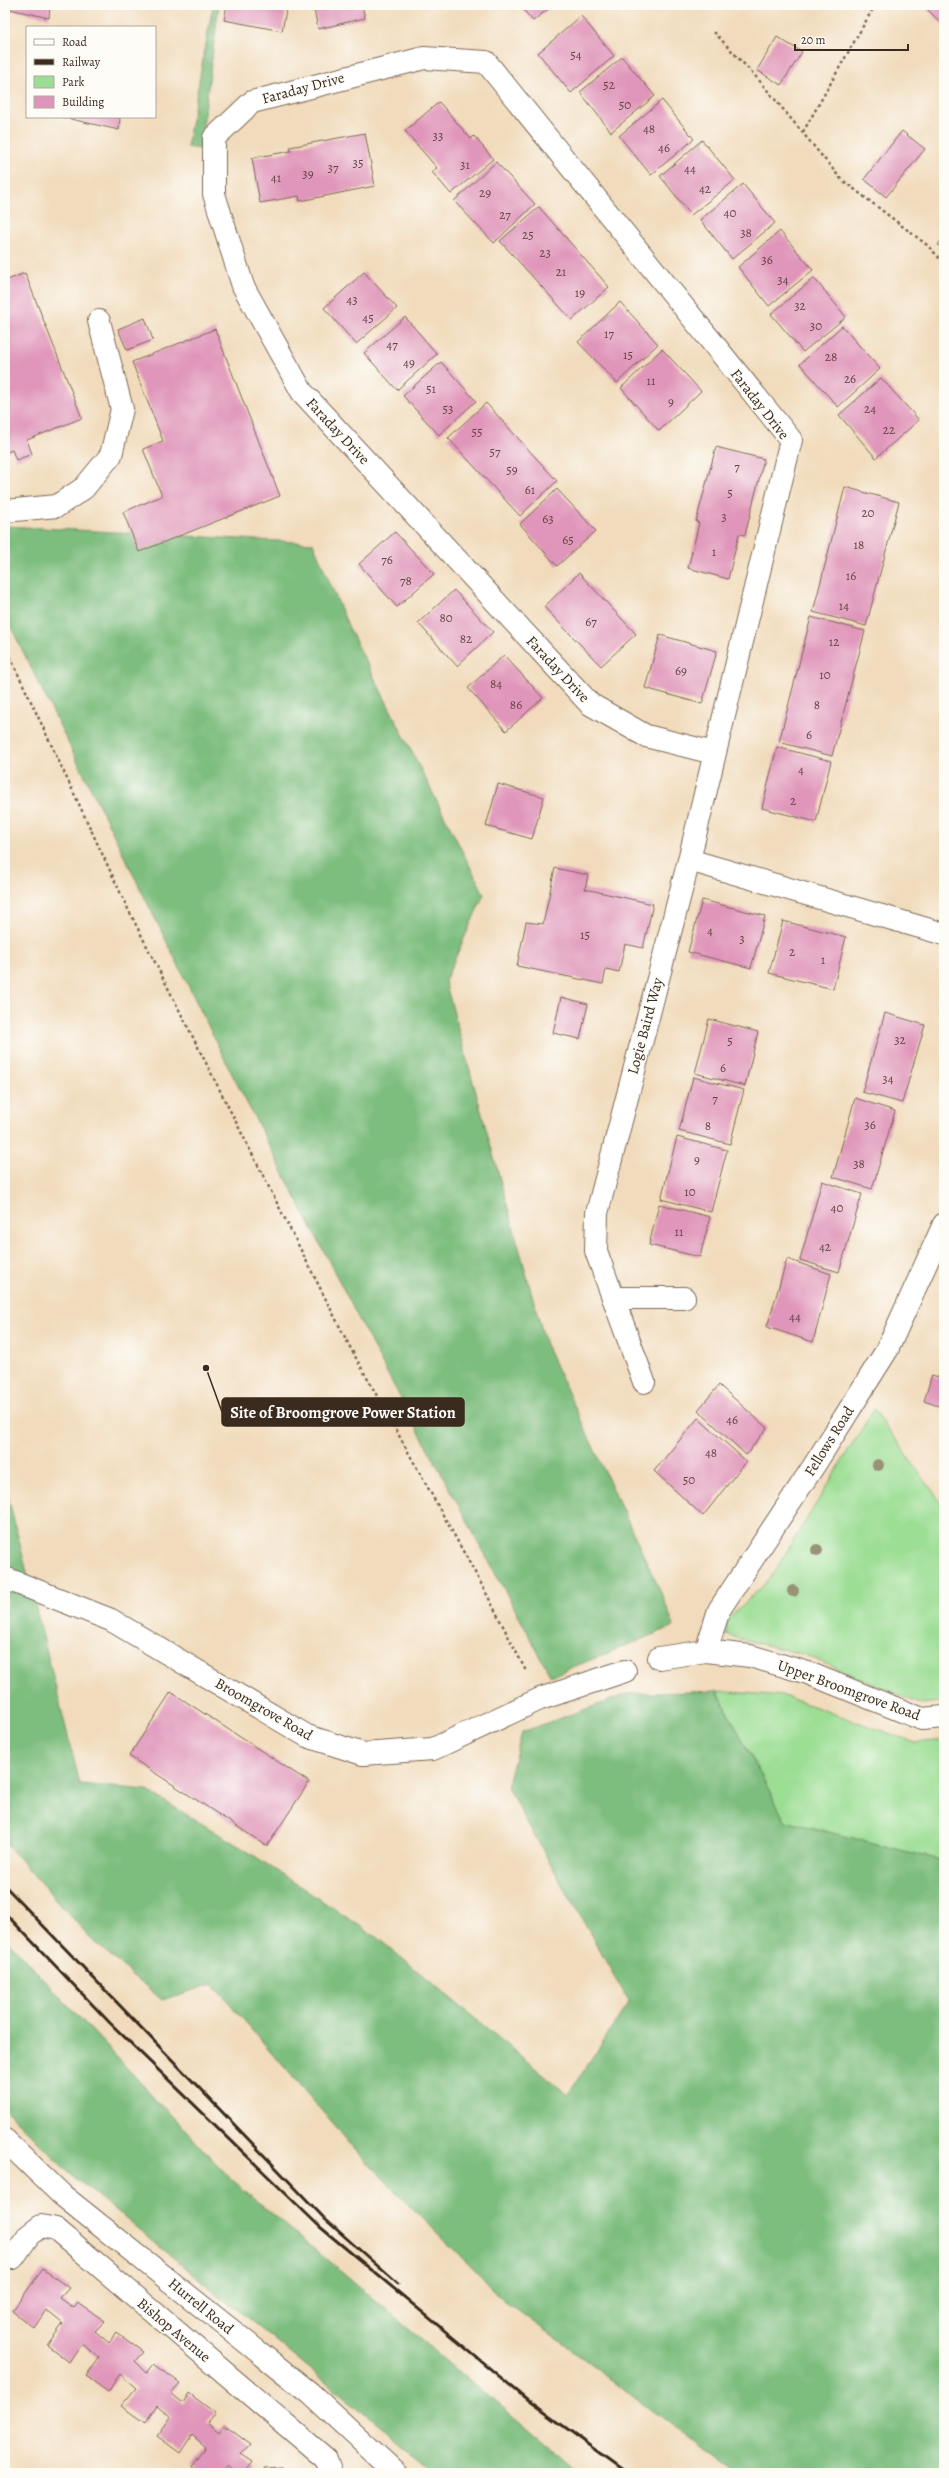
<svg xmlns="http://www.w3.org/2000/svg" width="949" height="2478" font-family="Alegreya,serif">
<rect width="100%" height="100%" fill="#fdfcf7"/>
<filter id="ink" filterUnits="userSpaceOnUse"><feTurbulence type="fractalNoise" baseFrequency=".025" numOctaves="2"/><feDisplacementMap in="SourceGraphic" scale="8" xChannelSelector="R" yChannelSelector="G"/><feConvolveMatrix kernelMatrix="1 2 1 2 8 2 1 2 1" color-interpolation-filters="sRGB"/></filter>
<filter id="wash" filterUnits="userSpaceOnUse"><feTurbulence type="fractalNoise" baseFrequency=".012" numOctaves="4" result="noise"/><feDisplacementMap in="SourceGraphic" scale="16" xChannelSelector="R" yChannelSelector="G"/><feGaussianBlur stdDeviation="0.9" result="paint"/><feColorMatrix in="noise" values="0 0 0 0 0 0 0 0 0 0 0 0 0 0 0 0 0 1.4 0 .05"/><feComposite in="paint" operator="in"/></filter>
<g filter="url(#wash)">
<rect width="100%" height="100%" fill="#f1dbbc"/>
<path fill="#9cde94" stroke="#6c8459" d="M874,1409L944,1507V1702L920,1704L805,1655L726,1635V1621L770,1579Z
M717,1691L784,1696L914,1742L944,1741V1861L785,1821Z"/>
<path fill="#7dbd7e" stroke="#5c744e" d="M213,5H219L200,149L187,147Z
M5,526L313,543L349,628L484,894L445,981L546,1345L662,1595L674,1626L551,1676L380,1360L232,1074L5,615Z
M5,1485L80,1784L146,1790L247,1851L375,1936L568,2095L629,2002L507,1787L522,1732L628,1694L717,1691L785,1821L944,1861V2473H737L505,2301L357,2152L213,1984L162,2000L93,1941L5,1843Z
M5,1938L230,2178L579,2473H438L68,2172L5,2109Z"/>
<g id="blocks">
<path fill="#e096ba" d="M5,5H50L49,18L5,8Z
M227,5H287L282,31L224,20Z
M313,5H362L365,18L318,29Z
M519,5H553L533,21Z
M923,5H944V26Z
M581,16L614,56L571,93L538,53Z
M777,37L802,52L781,85L757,70Z
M622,57L655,96L611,132L580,92Z
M662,100L694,139L651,175L619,136Z
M439,102L471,139L474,136L493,159L451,194L432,172L437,168L405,131Z
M62,117H120L119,130Z
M902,131L925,149L886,197L864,179Z
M365,133L375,186L300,201L299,196L260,203L252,158L291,151L290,147Z
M702,140L735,180L691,215L660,176Z
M496,162L535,204L494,243L454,201Z
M743,184L775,223L732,259L700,220Z
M539,207L609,287L572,320L500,241Z
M780,231L813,270L769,306L738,267Z
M944,236V249L938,245Z
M364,272L397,308L356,344L324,308Z
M25,273L82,418L27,440L32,454L16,460L12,450L5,453V281Z
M814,278L846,317L803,352L771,314Z
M620,302L658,344L617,383L578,342Z
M405,317L437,354L397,390L364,353Z
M145,318L153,340L127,350L118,329Z
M842,326L880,369L838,407L800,364Z
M215,329L280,496L139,552L123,512L162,496L143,449L163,441L132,362Z
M662,349L701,391L659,431L621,388Z
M441,362L476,401L439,435L403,396Z
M881,378L919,420L876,458L839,415Z
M486,403L557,481L520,516L448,438Z
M716,447L764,459L745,535L739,534L728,579L688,568L699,523L696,522Z
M845,487L899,502L866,626L813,612Z
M557,489L596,531L557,566L520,524Z
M395,532L434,574L397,607L359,564Z
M579,573L636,634L601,666L544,607Z
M454,590L493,632L457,666L418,623Z
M811,617L865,631L832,756L779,742Z
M660,635L717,651L702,704L645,688Z
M504,655L543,698L506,731L468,688Z
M777,747L831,761L816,822L762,808Z
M498,784L544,797L532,839L486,826Z
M555,868L588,875L585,889L653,904L643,948L625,944L619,972L606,969L603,984L517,966L526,922L543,924Z
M702,900L765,916L751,968L688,952Z
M783,921L846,937L833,989L769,973Z
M561,997L588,1004L580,1039L553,1033Z
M885,1013L925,1025L902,1103L862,1092Z
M709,1019L758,1032L745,1086L695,1073Z
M693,1077L744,1090L730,1144L679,1131Z
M855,1098L895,1111L872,1189L833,1177Z
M677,1137L727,1150L711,1212L661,1199Z
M822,1181L862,1194L839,1272L800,1260Z
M659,1204L710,1217L700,1257L649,1245Z
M787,1259L831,1274L813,1342L767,1327Z
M944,1371V1408L924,1401L932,1375L941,1378Z
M719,1385L767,1428L746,1455L698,1410Z
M698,1418L746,1461L703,1516L654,1471Z
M171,1692L309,1782L267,1846L129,1756Z
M43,2269L69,2288L60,2298L74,2308L78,2303L105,2321L95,2331L109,2343L117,2333L143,2352L135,2361L147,2373L154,2364L180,2383L171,2393L183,2403L189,2393L215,2413L207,2422L219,2432L224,2425L250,2444L241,2454L253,2462L245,2473H236L227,2466L222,2473H200L192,2467L206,2447L192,2435L180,2453L157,2436L171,2417L157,2405L145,2423L121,2406L136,2388L120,2374L108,2392L86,2376L99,2357L81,2344L69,2362L47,2345L63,2324L46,2310L34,2328L12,2311Z
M283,2467L284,2473H265L264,2468Z"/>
</g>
</g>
<g filter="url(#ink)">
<use href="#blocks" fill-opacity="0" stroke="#7b6855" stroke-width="1"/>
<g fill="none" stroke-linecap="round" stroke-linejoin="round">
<defs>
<path id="minor" d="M5,511L57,506L84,488L111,455L122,409L99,321
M689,860L944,934
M613,1298H684
M644,1382L596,1251L597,1213L689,860L791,440L486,62L424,58L252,102L214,138V194L243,286L302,392L590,704L646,736L714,753
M5,1578L111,1620L307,1736L363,1754L433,1749L540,1699L625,1671
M706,1651L719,1610L815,1464L887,1350L944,1224
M659,1658L706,1651L750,1656L808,1673L922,1719L944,1717
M5,2140L62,2195L310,2393L396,2473
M13,2258L29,2235L41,2226L56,2229L326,2459L331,2473"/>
</defs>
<use href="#minor" stroke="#7b6855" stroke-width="24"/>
<path stroke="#7b6855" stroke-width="2.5" stroke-dasharray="3 3" stroke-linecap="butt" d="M714,32L758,79L841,179L927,245L944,263
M803,132L875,5
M5,646L128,909L351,1349L483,1587L526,1671"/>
<use href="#minor" stroke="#fff" stroke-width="22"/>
<path stroke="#3b2a1e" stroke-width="3" d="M5,1886L326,2220L398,2284
M5,1913L110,2023L320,2227L529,2401L628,2473"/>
</g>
<g fill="#9a9276">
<circle cx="878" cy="1465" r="6"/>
<circle cx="817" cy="1550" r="6"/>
<circle cx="793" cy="1591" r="6"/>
</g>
</g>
<g text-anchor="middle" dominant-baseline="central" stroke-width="3" stroke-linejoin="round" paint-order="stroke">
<g font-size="13" fill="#644545">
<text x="576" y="54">54</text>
<text x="609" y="84">52</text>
<text x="625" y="104">50</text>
<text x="649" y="128">48</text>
<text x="438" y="135">33</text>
<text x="664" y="147">46</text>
<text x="358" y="162">35</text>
<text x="465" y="164">31</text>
<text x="333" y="167">37</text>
<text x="690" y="168">44</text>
<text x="308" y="173">39</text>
<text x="276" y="177">41</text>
<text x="705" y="188">42</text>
<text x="485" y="192">29</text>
<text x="730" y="212">40</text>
<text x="505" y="214">27</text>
<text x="746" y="232">38</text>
<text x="528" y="234">25</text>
<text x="545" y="252">23</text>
<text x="767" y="259">36</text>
<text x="561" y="271">21</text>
<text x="783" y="279">34</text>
<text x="580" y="292">19</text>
<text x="352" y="299">43</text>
<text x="800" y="305">32</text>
<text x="368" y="317">45</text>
<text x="816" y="325">30</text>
<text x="609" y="333">17</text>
<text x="392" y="344">47</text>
<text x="628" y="354">15</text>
<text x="831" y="356">28</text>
<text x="409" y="362">49</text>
<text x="850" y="378">26</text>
<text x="651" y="380">11</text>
<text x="431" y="388">51</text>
<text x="671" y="401">9</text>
<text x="448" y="408">53</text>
<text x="870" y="408">24</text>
<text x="889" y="429">22</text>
<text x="477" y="431">55</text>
<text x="495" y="451">57</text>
<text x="737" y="466">7</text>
<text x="512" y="469">59</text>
<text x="530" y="489">61</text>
<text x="730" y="492">5</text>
<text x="868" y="512">20</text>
<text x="724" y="516">3</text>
<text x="548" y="518">63</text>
<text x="568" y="539">65</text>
<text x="859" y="544">18</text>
<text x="714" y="551">1</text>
<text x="387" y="559">76</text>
<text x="851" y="575">16</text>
<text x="406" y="580">78</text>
<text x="844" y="605">14</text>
<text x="446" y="617">80</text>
<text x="591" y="621">67</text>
<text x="466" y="638">82</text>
<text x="834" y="641">12</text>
<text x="681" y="670">69</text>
<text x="825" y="674">10</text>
<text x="496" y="683">84</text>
<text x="516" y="704">86</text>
<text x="817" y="704">8</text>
<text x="809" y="734">6</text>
<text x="801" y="769">4</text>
<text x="793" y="800">2</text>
<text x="710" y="930">4</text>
<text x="585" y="934">15</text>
<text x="742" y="938">3</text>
<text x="792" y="951">2</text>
<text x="823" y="959">1</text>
<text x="900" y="1039">32</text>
<text x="730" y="1040">5</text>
<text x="723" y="1067">6</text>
<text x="888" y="1078">34</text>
<text x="715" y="1098">7</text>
<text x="870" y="1124">36</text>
<text x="708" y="1125">8</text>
<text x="697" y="1159">9</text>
<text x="859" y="1163">38</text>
<text x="690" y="1191">10</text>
<text x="837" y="1207">40</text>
<text x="679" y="1231">11</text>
<text x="825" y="1246">42</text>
<text x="795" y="1316">44</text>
<text x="732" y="1419">46</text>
<text x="711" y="1452">48</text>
<text x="689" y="1479">50</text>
</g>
<g font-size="15" fill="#3b2a1e" stroke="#fdfcf7">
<text transform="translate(303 88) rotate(-15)">Faraday Drive</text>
<text transform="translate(760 404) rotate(52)">Faraday Drive</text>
<text transform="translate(338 431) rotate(47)">Faraday Drive</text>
<text transform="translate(558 669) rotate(47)">Faraday Drive</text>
<text transform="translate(645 1026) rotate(-75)">Logie Baird Way</text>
<text transform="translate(829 1441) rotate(-58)">Fellows Road</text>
<text transform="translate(849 1690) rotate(20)">Upper Broomgrove Road</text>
<text transform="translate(264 1709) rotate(30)">Broomgrove Road</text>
<text transform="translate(201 2306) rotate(39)">Hurrell Road</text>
<text transform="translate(174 2330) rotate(40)">Bishop Avenue</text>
</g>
</g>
<path fill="none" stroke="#3b2a1e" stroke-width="1.5" d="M206 1368L222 1412"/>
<circle fill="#3b2a1e" stroke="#fdfcf7" stroke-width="1.5" cx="206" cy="1368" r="4"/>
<rect fill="#3b2a1e" stroke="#3b2a1e" stroke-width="1.5" x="222" y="1398" width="242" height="28" rx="4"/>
<g font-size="16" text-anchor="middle" font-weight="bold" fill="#fff">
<text x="343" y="1418">Site of Broomgrove Power Station</text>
</g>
<rect width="949" height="2478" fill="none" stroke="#fdfcf7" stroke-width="20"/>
<rect x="26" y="26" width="130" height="92" fill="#fdfcf7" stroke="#afa8a0"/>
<rect x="34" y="39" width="20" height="6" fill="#ffffff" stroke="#afa8a0"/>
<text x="62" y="46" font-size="12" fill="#3b2a1e">Road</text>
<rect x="34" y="59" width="20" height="6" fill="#3b2a1e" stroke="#afa8a0"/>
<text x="62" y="66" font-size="12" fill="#3b2a1e">Railway</text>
<rect x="34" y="76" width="20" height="12" fill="#9cde94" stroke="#afa8a0"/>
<text x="62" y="86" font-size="12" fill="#3b2a1e">Park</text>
<rect x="34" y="96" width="20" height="12" fill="#e096ba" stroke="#afa8a0"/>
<text x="62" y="106" font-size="12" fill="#3b2a1e">Building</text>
<path d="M795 44v6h113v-6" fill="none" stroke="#3b2a1e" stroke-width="2"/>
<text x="801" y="44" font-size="12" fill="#3b2a1e" stroke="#fdfcf7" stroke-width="3" paint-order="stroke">20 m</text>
</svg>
